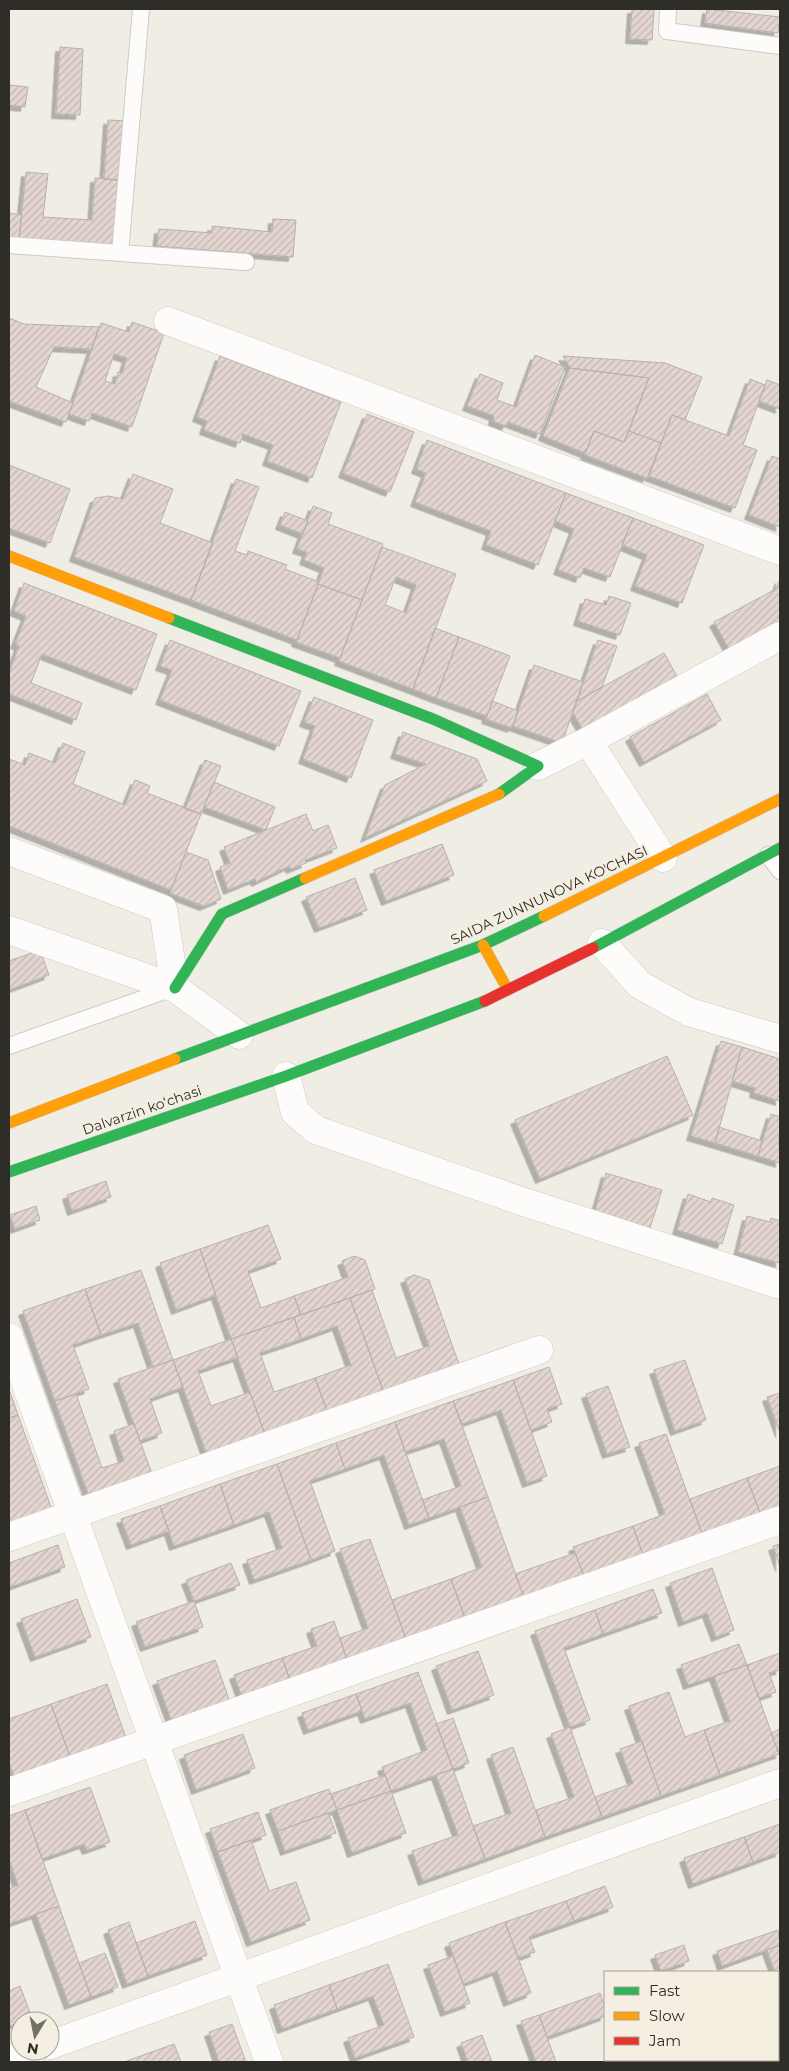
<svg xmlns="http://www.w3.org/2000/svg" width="789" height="2071" font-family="Montserrat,sans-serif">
<defs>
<pattern id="building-hatch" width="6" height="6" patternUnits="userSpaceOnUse" patternTransform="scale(1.25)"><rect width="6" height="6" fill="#e4d5d1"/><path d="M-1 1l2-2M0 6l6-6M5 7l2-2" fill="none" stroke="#c4b7b3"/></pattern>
<filter id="shadow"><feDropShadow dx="-4.5" dy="4.5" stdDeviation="0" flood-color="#0004"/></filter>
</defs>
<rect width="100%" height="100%" fill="#f0ede5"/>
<path fill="url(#building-hatch)" stroke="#b6b1ad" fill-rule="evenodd" filter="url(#shadow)" d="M632,9H654L652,40L630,39Z
M707,9L780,17L778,33L705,23Z
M60,47L83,49L80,115L56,114Z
M9,85L28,87L25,107L9,105Z
M108,120L129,121L124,181L104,179Z
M26,172L48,174L43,217L92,220L95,178L121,180L116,245L19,238Z
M9,213L22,215L19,238L9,237Z
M273,219L296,220L293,257L157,246L159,229L212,233V226L272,232Z
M9,318L24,324L99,327L91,349L54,347L36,387L73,403L66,422L9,401Z
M132,322L164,333L132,427L92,413L89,421L69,414L101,323L129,332ZM114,354L127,358L122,373L118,372L115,384L105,381Z
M535,355L565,367L540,434L508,422L506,426L493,421L494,416L467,406L480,374L503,383L497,400L516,407Z
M220,356L341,402L312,478L267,461L273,445L243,434L240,443L204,430L207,421L197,417Z
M563,356L665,363L702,377L685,420L672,415L661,443L629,431L649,378L570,368Z
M570,368L649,378L624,442L594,431L585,453L543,436Z
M750,379L765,385L743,445L757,450L735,508L649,476L672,415L729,436Z
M767,380L780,385V409L759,401Z
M367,414L414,432L390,492L343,473Z
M594,431L624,442L629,431L661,443L647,478L585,455Z
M427,440L566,493L538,565L486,545L491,531L415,502L426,473L416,469Z
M772,456L780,459V527L749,515Z
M9,465L70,489L50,543L9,528Z
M133,474L173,489L160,523L213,543L191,600L74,557L95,498L108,496L123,499Z
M236,479L259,487L235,551L247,555L248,551L287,565L285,569L319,582L297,640L191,600Z
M566,493L633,518L610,577L584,568L580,578L558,570L574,529L555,521Z
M313,506L332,513L328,524L383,544L362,600L318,584L324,568L304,560L307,552L297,549Z
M285,512L308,521L303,534L280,525Z
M633,518L704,545L682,603L635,586L647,555L622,545Z
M382,547L456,574L413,689L339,661ZM396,577L416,585L406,613L385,605Z
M780,579V622L729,649L714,622L776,589Z
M24,583L157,634L136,690L42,654L31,683L82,703L76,720L9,694V673L19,646L15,644L26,616L14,611Z
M318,584L362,600L340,658L296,642Z
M609,596L631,603L620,635L578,621L585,599L606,605Z
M435,628L459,637L436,698L413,689Z
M459,637L510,656L487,716L436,698Z
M170,640L301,691L279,746L160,700L172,670L160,666Z
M598,640L617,646L602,687L577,701Z
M664,653L678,678L583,730L573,713L577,701Z
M534,665L583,682L562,743L513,726Z
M707,694L721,720L644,762L630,737Z
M314,697L373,720L351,778L303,759L315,726L304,722Z
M492,701L518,711L512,728L486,719Z
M403,732L477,759L487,781L365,838L385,785L426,764L395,754Z
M63,743L85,752L73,784L125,805L135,780L150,786L147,793L201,814L171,890L9,826V759L25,765L29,753L55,763Z
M205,760L221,766L201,814L185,809Z
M214,782L275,807L266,830L204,807Z
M306,814L313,831L328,825L337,848L305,860L306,863L291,869L289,866L256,882L255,879L228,890L220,867L230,863L224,847Z
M442,844L454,875L386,901L374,870Z
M186,852L208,860L221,899L204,906L170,893Z
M355,878L367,910L319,928L306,897Z
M40,950L49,975L9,990V961Z
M721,1041L742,1047L715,1143L691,1136Z
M742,1047L780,1059V1101L754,1093L755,1088L732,1081Z
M667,1056L693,1115L540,1179L515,1120Z
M771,1114L780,1117L779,1146L780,1147V1163L758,1156Z
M719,1127L762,1141L758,1156L715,1143Z
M606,1173L662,1190L650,1228L595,1211Z
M106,1181L111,1197L72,1211L67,1195Z
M688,1194L711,1202L712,1198L734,1205L722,1244L677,1230Z
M36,1206L40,1220L15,1229L10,1215Z
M747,1216L770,1222L771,1218L780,1221V1263L738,1252Z
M268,1225L281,1259L248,1271L261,1308L294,1296L301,1315L231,1339L200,1249Z
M200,1249L216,1295L176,1310L160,1263Z
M354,1256L365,1260L375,1289L301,1315L294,1296L348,1277L342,1261Z
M141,1270L173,1360L153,1367L138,1323L101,1335L85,1289Z
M414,1275L429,1280L460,1367L384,1393L350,1298L372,1290L396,1358L429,1346L405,1279Z
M85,1289L101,1335L73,1345L89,1389L55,1401L23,1311Z
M350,1298L384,1393L328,1413L315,1378L351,1365L337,1326L301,1339L294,1317Z
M294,1317L301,1339L260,1353L274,1392L315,1378L328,1413L265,1435L231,1339Z
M231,1339L238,1357L198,1371L211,1406L250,1392L265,1435L207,1455L173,1360Z
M173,1360L183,1387L150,1399L162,1433L140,1441L118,1379Z
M685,1360L706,1420L675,1431L654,1370Z
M549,1367L562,1404L547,1409L552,1422L531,1430L513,1380Z
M513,1380L547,1476L527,1483L501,1410L462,1424L453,1401Z
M608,1386L630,1447L607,1454L586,1394Z
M9,1389L18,1415L9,1418Z
M780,1393V1433L767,1397Z
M76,1394L102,1468L124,1461L114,1431L134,1424L152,1474L89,1496L55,1401Z
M453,1401L488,1497L429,1518L422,1500L461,1486L444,1439L405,1452L395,1422Z
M18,1415L52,1510L9,1525V1418Z
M395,1422L429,1518L409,1525L384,1455L345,1469L336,1443Z
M666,1434L702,1534L643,1555L633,1526L665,1514L639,1443Z
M336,1443L345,1469L310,1481L335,1551L311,1560L277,1464Z
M277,1464L311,1560L254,1580L247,1560L282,1548L269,1512L234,1525L220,1484Z
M780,1466V1506L760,1513L747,1478Z
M747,1478L760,1513L702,1534L690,1499Z
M220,1484L234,1525L174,1546L160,1506Z
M488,1497L524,1597L465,1618L451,1579L482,1567L460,1507Z
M160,1506L169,1531L131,1545L121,1519Z
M633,1526L643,1555L584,1576L573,1547Z
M370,1539L406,1639L347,1660L340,1638L368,1628L340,1549Z
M780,1544V1567L773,1546Z
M58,1545L65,1567L10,1587L9,1563Z
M575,1553L584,1576L524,1597L515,1574Z
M231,1563L240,1585L194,1601L186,1580Z
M712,1568L734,1630L716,1637L707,1613L683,1622L670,1583Z
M451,1579L465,1618L406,1639L392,1600Z
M653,1589L662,1613L603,1634L595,1610Z
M77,1599L91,1637L35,1657L21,1619Z
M194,1601L203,1627L145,1647L136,1622Z
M595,1610L603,1634L564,1648L590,1720L570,1727L535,1631Z
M334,1621L347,1660L290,1680L282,1658L317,1646L311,1629Z
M739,1644L747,1665L688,1685L681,1665Z
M478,1651L494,1695L452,1710L436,1666Z
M780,1653V1670L769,1673L776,1692L759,1698L747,1665Z
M282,1658L290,1680L242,1697L234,1675Z
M215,1660L230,1702L172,1722L157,1681Z
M747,1665L779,1754L720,1775L704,1730L730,1721L714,1676Z
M418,1672L453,1769L391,1791L382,1767L427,1750L410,1703L365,1719L356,1694Z
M107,1684L126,1738L70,1757L51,1704Z
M669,1692L685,1737L704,1730L720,1775L661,1796L629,1706Z
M356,1694L362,1711L308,1730L302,1713Z
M51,1704L70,1757L14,1777L9,1762V1719Z
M453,1718L469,1763L453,1769L436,1724Z
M570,1727L602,1817L545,1837L536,1810L574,1797L551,1734Z
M780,1729V1754H779L771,1733Z
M243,1734L255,1768L196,1790L184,1755Z
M642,1741L661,1796L602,1817L595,1797L633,1783L620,1749Z
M513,1747L545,1837L485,1859L473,1826L511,1813L491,1755Z
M453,1769L485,1859L423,1881L412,1851L458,1835L436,1775Z
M385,1775L391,1791L337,1810L331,1794Z
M90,1787L110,1842L87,1850L84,1844L42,1859L25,1810Z
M329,1789L337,1810L278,1831L270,1810Z
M391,1791L406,1833L352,1853L337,1810Z
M25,1810L59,1906L9,1924V1889L18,1885L9,1859V1816Z
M258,1812L266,1835L218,1852L210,1829Z
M328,1813L336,1833L285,1851L278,1831Z
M780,1824V1852L753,1862L744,1837Z
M744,1837L753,1862L693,1884L684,1858Z
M251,1840L269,1891L296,1882L310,1920L251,1942L218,1852Z
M605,1886L613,1907L574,1921L566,1901Z
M566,1901L574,1921L529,1937L535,1952L518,1958L505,1922Z
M59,1906L91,1997L69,2005L36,1914Z
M195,1921L207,1955L148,1976L136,1943Z
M129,1922L148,1976L127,1984L108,1930Z
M505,1922L531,1993L508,2002L497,1971L463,1984L449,1943Z
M778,1930L780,1945L722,1966L717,1951Z
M684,1945L689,1961L661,1971L655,1955Z
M780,1945V1987L778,1972H775L767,1950Z
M105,1953L118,1987L91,1997L79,1963Z
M453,1956L470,2003L445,2012L428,1965Z
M388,1964L414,2037L355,2058L348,2038L384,2025L373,1996L337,2009L329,1985Z
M329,1985L337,2009L282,2029L274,2005Z
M20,1986L32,2018L9,2026V1991Z
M600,1993L605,2007V2016L547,2037L539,2015Z
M539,2015L547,2037L556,2062H536L521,2021Z
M232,2024L246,2062H219L209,2032Z
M482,2035L492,2062H468L461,2043Z
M174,2044L181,2062H124Z
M624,2060H693L694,2062H625Z"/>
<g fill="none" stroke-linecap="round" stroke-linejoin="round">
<defs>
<path id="lane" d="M668,9L667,31L780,46
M9,245L246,262
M120,253L141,9
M768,855L780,871
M9,1046L173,988"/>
<path id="street" d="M168,321L780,551
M588,741L663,858
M538,766L588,741L780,636
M9,851L163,909L175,988
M9,930L175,988L239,1035
M602,943L640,985L689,1012L780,1039
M286,1076L295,1112L316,1130L524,1202L780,1285
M9,1337L269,2062
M9,1537L539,1350
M9,1792L780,1520
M50,2045L780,1783
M778,2051L780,2050
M9,2060L33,2051
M746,2062L753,2060"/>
<path id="fast" d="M169,618L433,719L538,766L499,794
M593,948L780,848
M175,988L222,914L305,878
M175,1059L483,945L544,916
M9,1172L286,1076L485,1001"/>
<path id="slow" d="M9,556L169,618
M305,878L499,794
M544,916L780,799
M483,945L508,990
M9,1123L175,1059"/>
<path id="jam" d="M485,1001L593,948"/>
</defs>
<use href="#lane" stroke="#cdcbc5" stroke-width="18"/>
<use href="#street" stroke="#cdcbc5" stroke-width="29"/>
<use href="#fast" stroke="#cdcbc5" stroke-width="12"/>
<use href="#slow" stroke="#cdcbc5" stroke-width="12"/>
<use href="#jam" stroke="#cdcbc5" stroke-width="12"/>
<use href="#lane" stroke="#fdfcfb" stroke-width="16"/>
<use href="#street" stroke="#fdfcfb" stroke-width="28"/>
<use href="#fast" stroke="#30b455" stroke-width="11"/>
<use href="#slow" stroke="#ff9f0a" stroke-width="11"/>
<use href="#jam" stroke="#e5322d" stroke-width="11"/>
</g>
<g text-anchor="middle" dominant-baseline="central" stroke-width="4.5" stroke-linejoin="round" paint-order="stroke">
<g font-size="14" fill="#2f2d28" stroke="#f4efe1">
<text transform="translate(549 895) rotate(-25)">SAIDA ZUNNUNOVA KO'CHASI</text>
<text transform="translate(142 1110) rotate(-19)">Dalvarzin koʻchasi</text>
</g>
</g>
<rect width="789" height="2071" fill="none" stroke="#2f2d28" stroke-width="20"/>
<rect x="604" y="1971" width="175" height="90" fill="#f4efe1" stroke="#a5a197"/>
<rect x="614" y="1987" width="25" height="8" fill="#30b455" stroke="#a5a197"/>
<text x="649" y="1996" font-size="15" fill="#2f2d28">Fast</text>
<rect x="614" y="2012" width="25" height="8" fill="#ff9f0a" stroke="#a5a197"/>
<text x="649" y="2021" font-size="15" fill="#2f2d28">Slow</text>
<rect x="614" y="2037" width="25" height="8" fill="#e5322d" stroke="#a5a197"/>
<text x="649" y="2046" font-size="15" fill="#2f2d28">Jam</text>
<g transform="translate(35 2036) rotate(190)"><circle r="24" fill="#f4efe1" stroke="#a5a197"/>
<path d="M0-4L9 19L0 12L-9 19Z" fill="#73706a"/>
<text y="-8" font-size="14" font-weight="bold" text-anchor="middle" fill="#2f2d28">N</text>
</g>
</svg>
